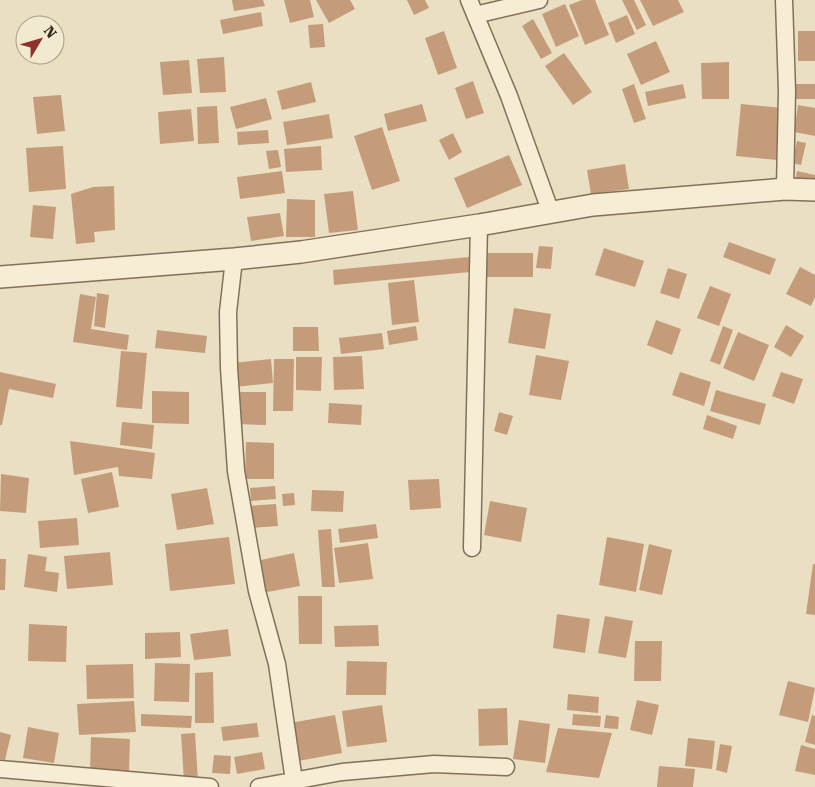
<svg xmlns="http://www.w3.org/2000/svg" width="815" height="787" font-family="'Roboto Serif',serif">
<rect width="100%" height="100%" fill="#eadfc2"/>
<path fill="#c59c7a" d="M232,0H263L265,6L234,11Z
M284,0H310L314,17L290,23Z
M316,0H350L355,9L329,23Z
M407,0H425L429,8L414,15Z
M582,0H595L609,35L585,45L569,5Z
M622,0H634L646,25L637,30Z
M640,0H678L684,12L653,26Z
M565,4L579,36L556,47L542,14Z
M261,12L263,26L223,34L220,20Z
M627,15L635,34L616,43L608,23Z
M533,19L552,53L541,59L522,26Z
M323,24L325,47L310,48L308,25Z
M444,31L457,68L438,75L425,38Z
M798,31H815V61H798Z
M656,41L670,72L641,85L627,54Z
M564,53L592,92L573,105L545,66Z
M224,57L226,92L200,93L197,59Z
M189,60L192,93L163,95L160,62Z
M729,62V99H702L701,63Z
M473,81L484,113L466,119L455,88Z
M311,82L316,102L282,110L277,91Z
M634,84L646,119L634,123L622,89Z
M683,84L686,98L648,106L645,92Z
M796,84H815V99H796Z
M61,95L65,131L37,134L33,97Z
M266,98L272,119L236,129L230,107Z
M422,104L427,121L388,131L384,114Z
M741,104L783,108L777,160L736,156Z
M798,105L815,108V136L794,132Z
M217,106L219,143L198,144L197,107Z
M191,109L194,141L160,144L158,112Z
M329,114L333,138L287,145L283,122Z
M382,127L400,181L372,190L354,136Z
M268,130L269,143L238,145L237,132Z
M453,133L462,152L449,160L439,140Z
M797,141L806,143L801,165L792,163Z
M63,146L66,189L29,192L26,148Z
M321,146L322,170L286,172L284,149Z
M278,150L281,167L269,169L266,151Z
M509,155L522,185L467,208L454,178Z
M625,164L629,189L591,194L587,170Z
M282,171L285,193L240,199L237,177Z
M797,171L815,175V186L795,182Z
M114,186L115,230L94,232L95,242L76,244L71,194L93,187Z
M353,191L358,230L329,233L324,194Z
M287,199L315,200V237H286Z
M33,205L56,207L53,239L30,237Z
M280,213L284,236L251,241L247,217Z
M729,242L776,259L770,275L723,257Z
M539,246L553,247L551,269L536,268Z
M604,248L644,261L635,287L595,275Z
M485,253H533V277H486Z
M469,257L470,272L334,285L333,270Z
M800,267L815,275V297L811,306L786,294Z
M668,268L687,274L679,299L660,293Z
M414,280L419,322L392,325L388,283Z
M710,286L731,294L719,326L697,318Z
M97,293L109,295L105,328L94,326Z
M80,294L96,297L91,329L129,335L127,350L73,342Z
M514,308L551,314L545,349L508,343Z
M656,320L681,329L672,355L647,345Z
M786,325L804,336L791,357L774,347Z
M416,326L418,340L389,345L387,331Z
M723,326L733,330L720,365L710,361Z
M293,327H318L319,351H293Z
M157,330L207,336L205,353L155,348Z
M738,332L769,345L754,381L723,368Z
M382,333L384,349L341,354L339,338Z
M121,351L147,353L142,409L116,407Z
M536,355L569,361L561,400L529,395Z
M362,356L364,389L334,390L333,357Z
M296,357H322L321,391L296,390Z
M271,359L273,383L235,387L233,363Z
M274,359H294L293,411H273Z
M0,372L56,384L53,398L9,389L2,425H0Z
M680,372L711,382L704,406L672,395Z
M781,372L803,379L794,404L772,396Z
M716,390L766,404L760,425L710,411Z
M152,391L189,392V424L152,423Z
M234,392H266V425L234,424Z
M329,403L362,405L361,425L328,423Z
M499,412L513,416L507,435L494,431Z
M707,415L737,426L733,439L703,429Z
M122,422L154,425L152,449L120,445Z
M70,441L155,453L152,479L119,476L118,467L74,475Z
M246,442L274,443V479H245Z
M112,472L119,507L88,513L81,479Z
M1,474L29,478L26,513L0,511Z
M439,479L441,508L410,510L408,480Z
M275,486L276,499L251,501L250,488Z
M207,488L214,524L177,530L171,494Z
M312,490L344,491L343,512L311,511Z
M294,493L295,505L283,506L282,494Z
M490,501L527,508L521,542L484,535Z
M276,504L278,526L249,528L247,506Z
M77,518L79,545L40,548L38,521Z
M376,524L378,538L340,543L338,529Z
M331,529L335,587H322L318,530Z
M229,537L235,584L170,591L165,544Z
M607,537L644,544L636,592L599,585Z
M368,543L373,579L339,583L334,548Z
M649,544L672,550L662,595L639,590Z
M110,552L113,585L67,589L64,556Z
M294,553L300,586L262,593L256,561Z
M28,554L47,557L45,571L59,573L57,592L24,587Z
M0,559H6L5,590H0Z
M813,564H815V615L806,614Z
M298,596H322V644H299Z
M557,614L590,619L585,653L553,648Z
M605,616L633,621L626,658L598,653Z
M29,624L67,626L66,662L28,661Z
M378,625L379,646L335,647L334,626Z
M228,629L231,656L194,660L190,634Z
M180,632L181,657L145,659V633Z
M635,641H662L661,681H634Z
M347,661L387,662L386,695H346Z
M155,663L190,664L189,702L154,701Z
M133,664L134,698L87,699L86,665Z
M213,672L214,723H195V673Z
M788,681L815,688L808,722L779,715Z
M568,694L599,697L598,713L567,710Z
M637,700L659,705L652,735L630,730Z
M134,701L136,732L79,735L77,704Z
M382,705L387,742L347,747L342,711Z
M507,708L508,745L479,746L478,709Z
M141,714L192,716L191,728L141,726Z
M573,714L601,716L600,727L572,725Z
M335,715L342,753L298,761L290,723Z
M606,715L619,717L618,729L604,728Z
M812,715L815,716V745L805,742Z
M519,720L550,724L545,763L513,759Z
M257,723L259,737L223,741L221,727Z
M28,727L59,733L54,763L23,758Z
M558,728L612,733L599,778L546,772Z
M0,732L11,735L5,760L0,759Z
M195,733L198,781H184L181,734Z
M91,737L130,739L129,771L90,769Z
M688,738L715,741L712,769L685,766Z
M720,744L732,746L727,773L716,770Z
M801,745L815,749V775L795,771Z
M262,752L265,769L237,774L234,757Z
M214,755L231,756L230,774L212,773Z
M659,766L695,769L693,787H657Z"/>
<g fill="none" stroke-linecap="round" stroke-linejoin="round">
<defs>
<path id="minor" d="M469,0L509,96L551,213
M784,0L787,91L785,189
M475,15L539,0
M234,259L228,312L229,368L236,471L257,591L277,664L294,781
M472,548L479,225
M0,769L210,787
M259,787L342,772L434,764L506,767"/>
<path id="tertiary" d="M0,277L234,259L301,252L479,225L593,205L785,189L815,190"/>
</defs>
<use href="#minor" stroke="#82715a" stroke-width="19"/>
<use href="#tertiary" stroke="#82715a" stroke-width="24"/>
<use href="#minor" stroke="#f6edd4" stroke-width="16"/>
<use href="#tertiary" stroke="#f6edd4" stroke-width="21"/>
</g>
<g transform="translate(40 40) rotate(52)"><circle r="24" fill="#f2ead0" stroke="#a69d88"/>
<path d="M0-4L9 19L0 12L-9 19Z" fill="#8c322f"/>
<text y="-8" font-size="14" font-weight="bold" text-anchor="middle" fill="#33291d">N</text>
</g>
</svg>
